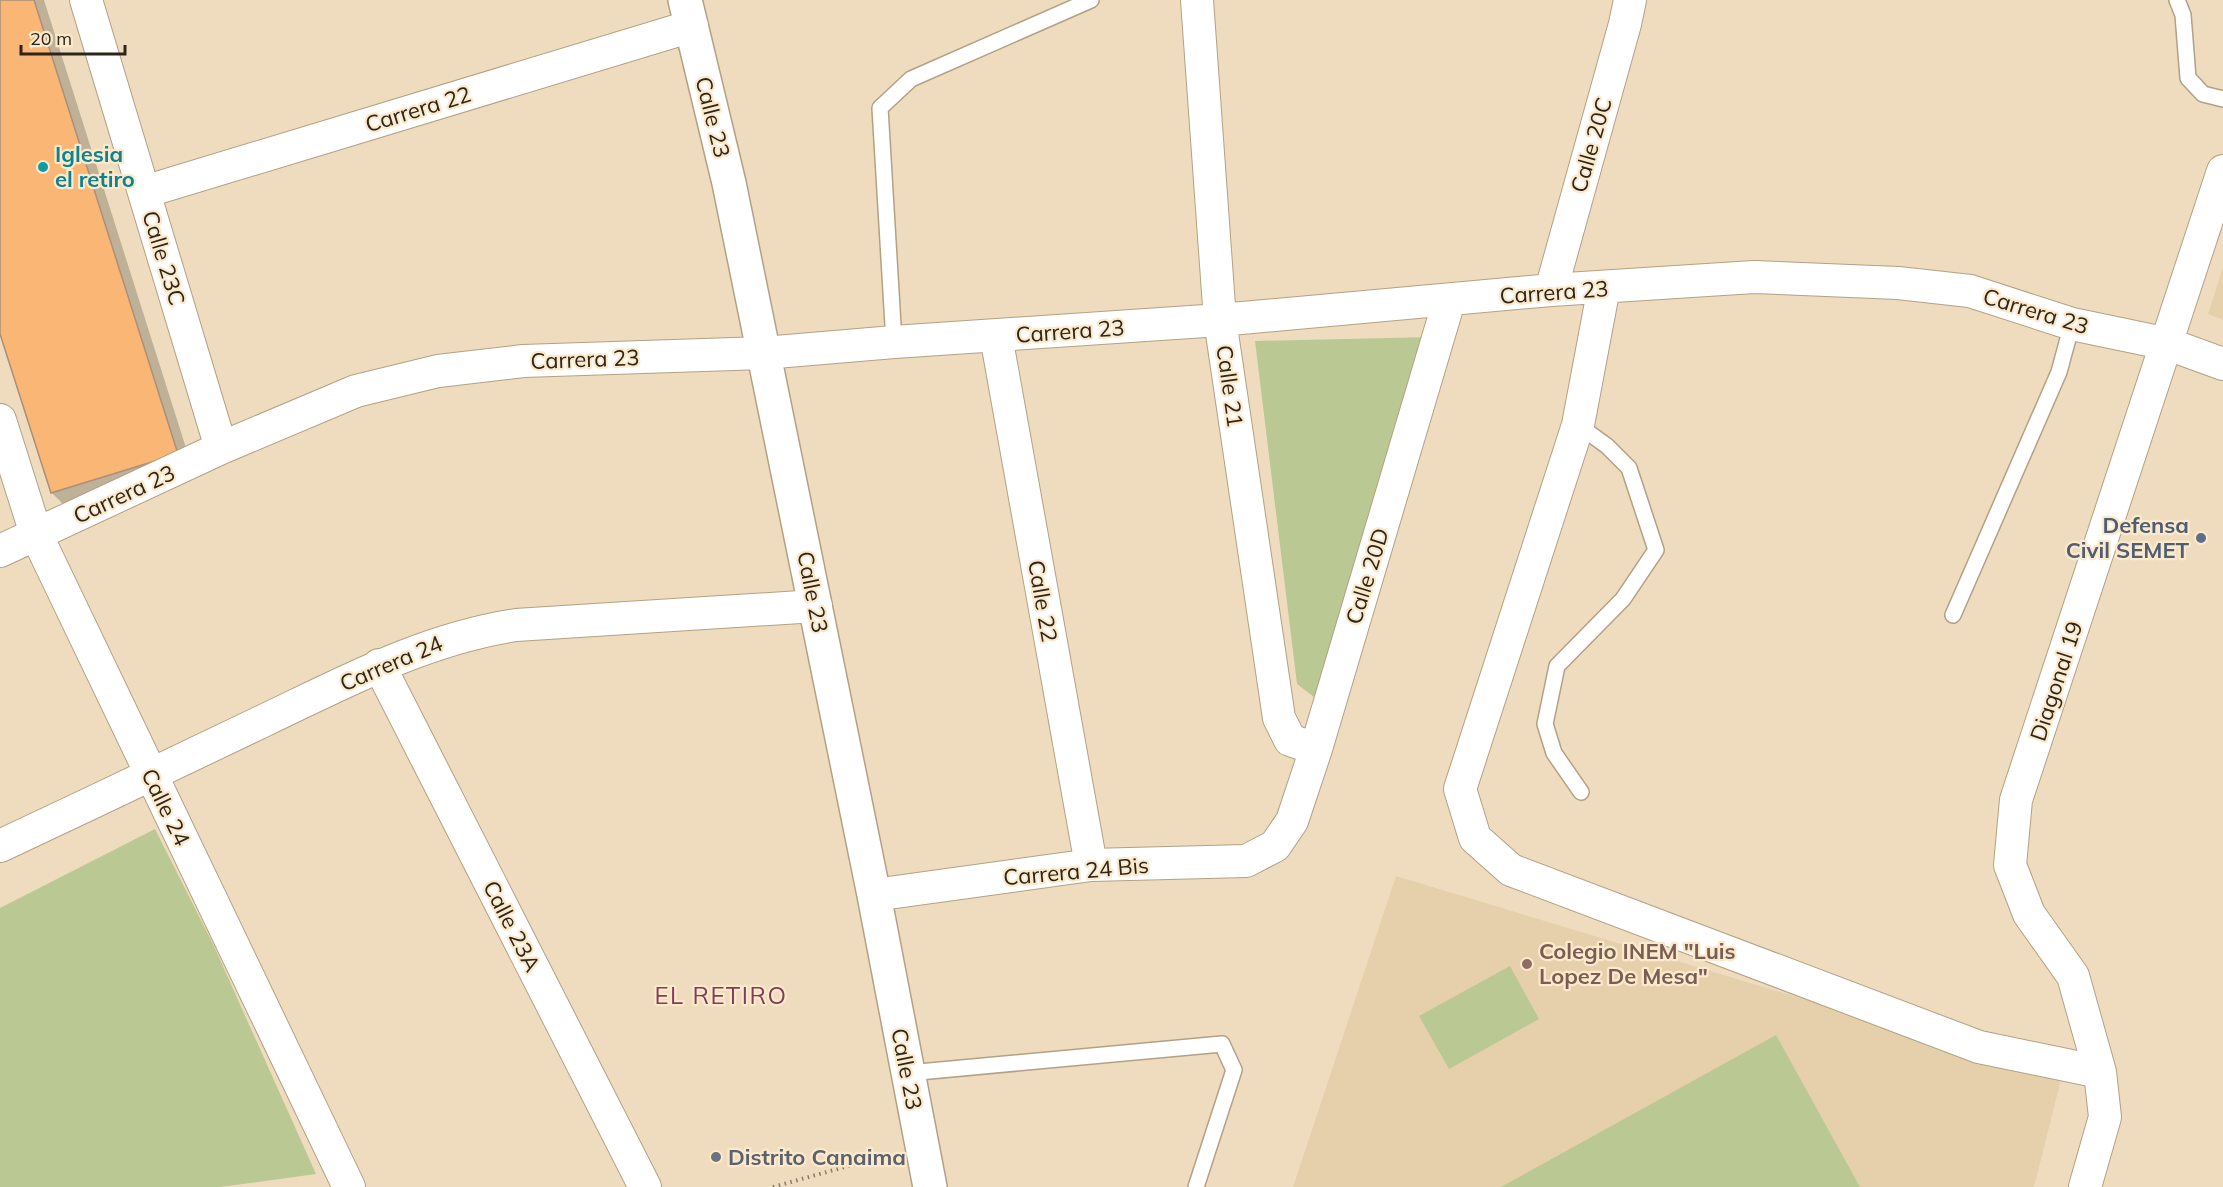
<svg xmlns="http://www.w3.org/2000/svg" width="2223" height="1187" font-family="Mulish,sans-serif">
<rect width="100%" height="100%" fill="#efdcbe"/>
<path fill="#e6cfab" d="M2223,267V320L2208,314Z
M1396,876L1979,1052L2063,1071L2034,1187H1293Z"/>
<path fill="#bac993" d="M1431,337L1319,701L1297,684L1255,341Z
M155,829L213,944L316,1174L220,1187H0V908Z
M1510,966L1539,1019L1449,1069L1419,1016Z
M1776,1035L1860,1187H1501Z"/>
<path fill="#0003" d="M0,0H44L193,470L68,509L52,493L0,329Z"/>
<path fill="#f9b675" stroke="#a9907a" stroke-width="1.5" d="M0,0H34L178,454L51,493L0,334Z"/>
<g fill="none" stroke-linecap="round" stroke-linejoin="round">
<defs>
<path id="service" d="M2177,0L2183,15L2188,78L2203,94L2223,99
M894,342L880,108L911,79L1091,0
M1578,425L1607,446L1629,468L1656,550L1623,599L1557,666L1545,724L1554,753L1581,792
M1953,615L2059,372L2072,324
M908,1073L1222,1044L1234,1070L1196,1187"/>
<path id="minor" d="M86,0L221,448
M1197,0L1220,320L1279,718L1290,740L1316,749
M144,192L692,26
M1604,287L1578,425L1460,789L1475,838L1511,870L1979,1047L2100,1072
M1551,290L1625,24L1630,0
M996,336L1091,865
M0,420L36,534L349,1187
M0,551L221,448L356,391L438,371L523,361L764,353L894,342L1220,320L1551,290L1754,277L1898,283L1970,291L2072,324L2168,344L2223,364
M379,665L645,1187
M0,846C88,805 175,763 263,721C345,682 424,639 516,625L816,606
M874,895L1091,865L1246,861L1275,846L1292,821L1316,749L1449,301
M2085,1187L2105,1117L2100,1072L2073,976L2029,914L2010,865L2016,800L2223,171"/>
<path id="tertiary" d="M685,0L729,183L874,895L930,1187"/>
</defs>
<use href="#service" stroke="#b3a185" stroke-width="18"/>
<use href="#minor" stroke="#b3a185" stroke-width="34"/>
<use href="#tertiary" stroke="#b3a185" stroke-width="36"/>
<path stroke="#887c68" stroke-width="4" stroke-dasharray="1.5 4.5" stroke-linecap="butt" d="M773,1187L891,1154"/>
<use href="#service" stroke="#fff" stroke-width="15"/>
<use href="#minor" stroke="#fff" stroke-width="32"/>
<use href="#tertiary" stroke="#fff" stroke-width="33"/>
</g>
<circle fill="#0f9aa8" stroke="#fce9cb" stroke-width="2" cx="43" cy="167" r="6"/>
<circle fill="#5c6f8a" stroke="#fce9cb" stroke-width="2" cx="2201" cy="538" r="6"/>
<circle fill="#8d6e63" stroke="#fce9cb" stroke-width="2" cx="1527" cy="964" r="6"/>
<circle fill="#6b7280" stroke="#fce9cb" stroke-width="2" cx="716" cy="1157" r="6"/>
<g text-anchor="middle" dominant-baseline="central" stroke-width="4.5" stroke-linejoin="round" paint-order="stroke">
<g font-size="22" fill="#2c251a" stroke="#fce9cb">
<text transform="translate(418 109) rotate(-17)">Carrera 22</text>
<text transform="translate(713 117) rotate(76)">Calle 23</text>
<text transform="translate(1591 145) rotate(-74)">Calle 20C</text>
<text transform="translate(164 258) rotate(73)">Calle 23C</text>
<text transform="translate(1554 292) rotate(-4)">Carrera 23</text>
<text transform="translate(2036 311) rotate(17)">Carrera 23</text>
<text transform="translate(1070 331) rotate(-4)">Carrera 23</text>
<text transform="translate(585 359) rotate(-2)">Carrera 23</text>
<text transform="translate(1230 386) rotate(82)">Calle 21</text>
<text transform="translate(124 494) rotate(-25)">Carrera 23</text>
<text transform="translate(1367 576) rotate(-73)">Calle 20D</text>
<text transform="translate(813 592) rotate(79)">Calle 23</text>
<text transform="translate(1043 601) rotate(80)">Calle 22</text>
<text transform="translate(391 663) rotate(-23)">Carrera 24</text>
<text transform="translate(2056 681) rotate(-72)">Diagonal 19</text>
<text transform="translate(166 807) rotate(64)">Calle 24</text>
<text transform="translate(1076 871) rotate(-5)">Carrera 24 Bis</text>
<text transform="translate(512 926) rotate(63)">Calle 23A</text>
<text transform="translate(907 1069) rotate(79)">Calle 23</text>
</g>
<g font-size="22" font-weight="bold" fill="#0d838f" stroke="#fce9cb" text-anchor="start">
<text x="55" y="154">Iglesia<tspan x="55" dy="25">el retiro</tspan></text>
</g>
<g font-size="22" font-weight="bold" fill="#4e5e75" stroke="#fce9cb" text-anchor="end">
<text x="2189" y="525">Defensa<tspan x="2189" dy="25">Civil SEMET</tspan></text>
</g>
<g font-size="22" font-weight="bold" fill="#785e54" stroke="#fce9cb" text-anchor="start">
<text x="1539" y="951">Colegio INEM "Luis<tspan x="1539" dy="25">Lopez De Mesa"</tspan></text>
</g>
<g font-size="22" font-weight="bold" fill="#5b616d" stroke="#fce9cb" text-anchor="start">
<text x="728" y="1157">Distrito Canaima</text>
</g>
<g font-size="24" letter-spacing="1.5" fill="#803c5a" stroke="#fce9cb">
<text x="721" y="995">EL RETIRO</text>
</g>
</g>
<path d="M21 45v9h104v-9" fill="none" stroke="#2c251a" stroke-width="3"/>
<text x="30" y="45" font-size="18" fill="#2c251a" stroke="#fce9cb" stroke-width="4.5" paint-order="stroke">20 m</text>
</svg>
